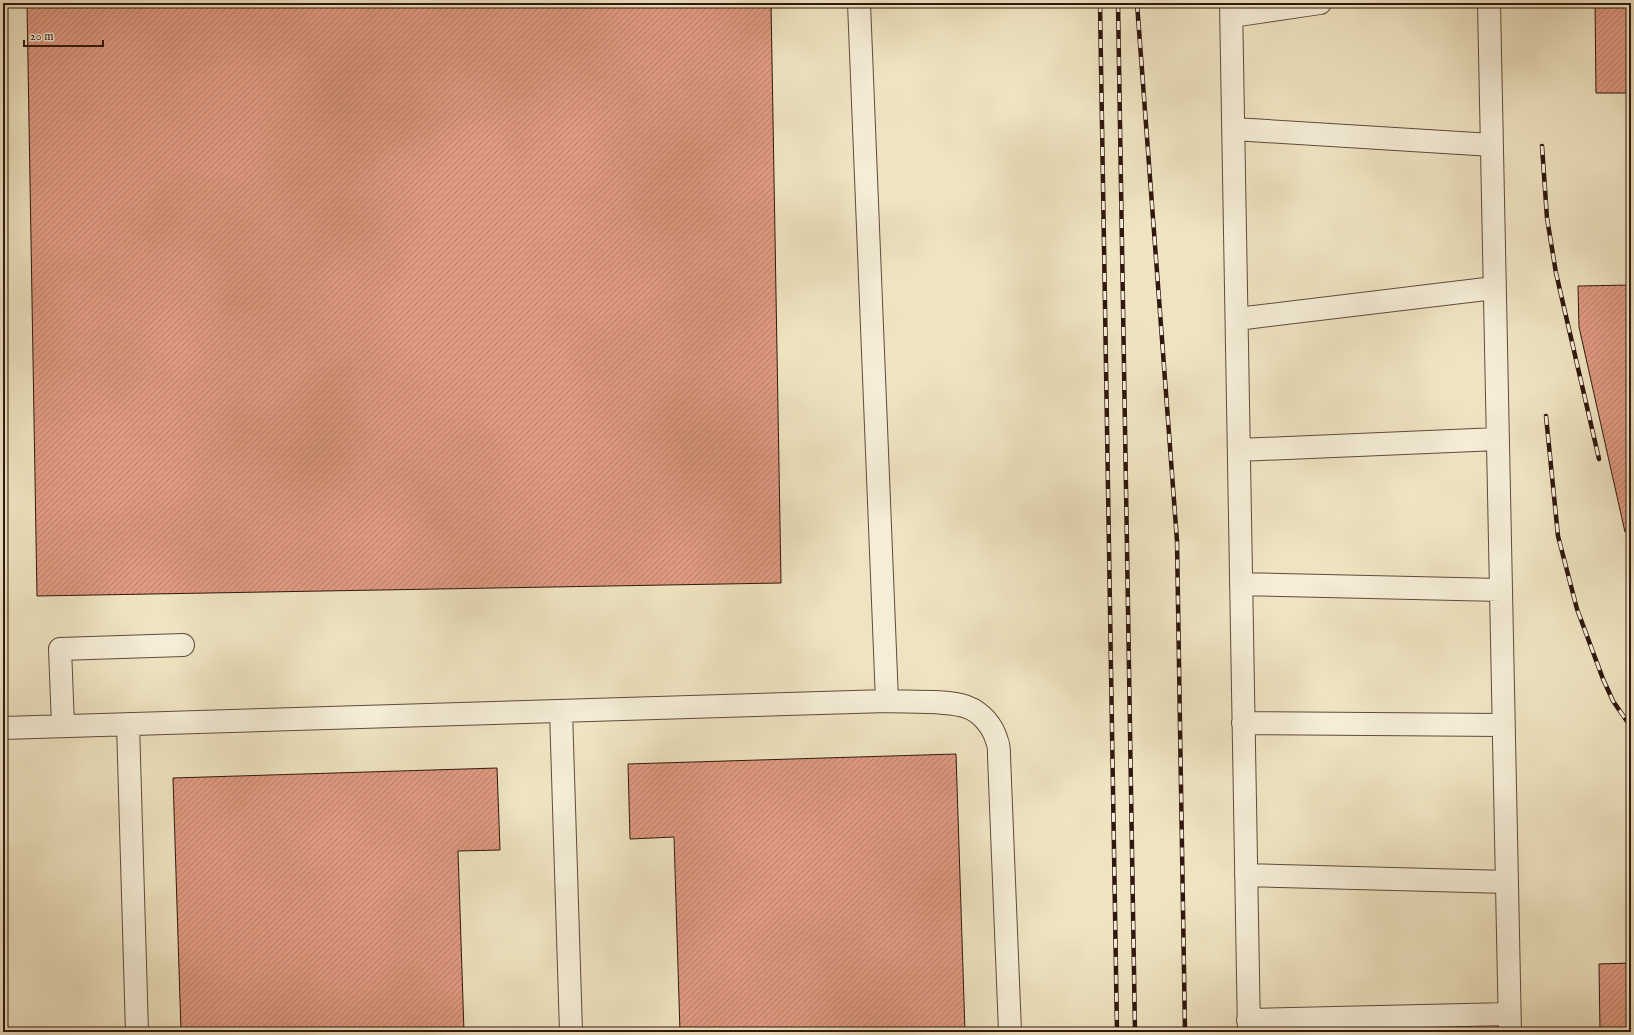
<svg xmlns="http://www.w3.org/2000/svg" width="1634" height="1035" font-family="'IM FELL English',serif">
<defs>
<pattern id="building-hatch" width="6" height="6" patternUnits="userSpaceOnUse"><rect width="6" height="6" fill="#e19b82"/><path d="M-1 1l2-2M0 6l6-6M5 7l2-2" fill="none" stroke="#b77d69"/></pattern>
</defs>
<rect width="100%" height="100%" fill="#efe4c1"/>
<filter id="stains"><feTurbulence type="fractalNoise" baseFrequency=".005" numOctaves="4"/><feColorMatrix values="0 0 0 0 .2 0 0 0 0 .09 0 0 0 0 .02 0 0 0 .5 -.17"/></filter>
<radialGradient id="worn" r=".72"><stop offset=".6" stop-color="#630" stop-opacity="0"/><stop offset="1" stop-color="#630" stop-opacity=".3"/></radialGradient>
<path fill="url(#building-hatch)" stroke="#30170f" d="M27,3H771L781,583L37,596Z
M1595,3H1631V93H1596Z
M1631,285V532H1625L1579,327L1578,286Z
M956,754L965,1032H680L674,837L630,839L628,764Z
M497,768L500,850L458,851L464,1032H181L173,778Z
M1631,963V1032H1600L1599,964Z"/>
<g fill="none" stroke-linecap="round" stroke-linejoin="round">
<defs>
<path id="minor" d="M1231,3L1249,1032
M1489,3L1510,1032
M1232,16L1320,3
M1234,129L1492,145
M1237,319L1494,288
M1239,450L1498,439
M1241,584L1501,590
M887,701C908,702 949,700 967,707C981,712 993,726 997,741C999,745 999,751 999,756L1010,1032
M561,711L571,1032
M1243,723L1503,725
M128,724L137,1032
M63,726L60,649L183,645
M3,728L887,701L859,3
M1246,875L1507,882
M1248,1020L1509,1014"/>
</defs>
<use href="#minor" stroke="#604a3c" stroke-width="24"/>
<use href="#minor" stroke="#f5edd7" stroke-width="22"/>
<defs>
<path id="rail" d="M1100,3L1117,1032
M1118,3L1135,1032
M1137,3L1177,541L1185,1032
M1542,146L1547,218L1556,273L1599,459
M1546,416L1558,536L1577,609L1603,679L1613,701L1631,727"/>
</defs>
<use href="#rail" stroke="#30170f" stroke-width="4.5"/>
<use href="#rail" stroke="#f5edd7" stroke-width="3" stroke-dasharray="9" stroke-linecap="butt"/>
</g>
<rect width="1634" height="1035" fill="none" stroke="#efe4c1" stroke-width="16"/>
<rect x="4" y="4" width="1626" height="1027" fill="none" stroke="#30170f" stroke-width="2"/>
<rect x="8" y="8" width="1618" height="1019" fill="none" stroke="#30170f"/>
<path d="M24 40v6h79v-6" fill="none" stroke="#30170f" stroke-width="2"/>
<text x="30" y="40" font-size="12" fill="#30170f" stroke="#f5edd7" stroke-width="3" paint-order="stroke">20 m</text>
<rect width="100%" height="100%" filter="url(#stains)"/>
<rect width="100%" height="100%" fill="url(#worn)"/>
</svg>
